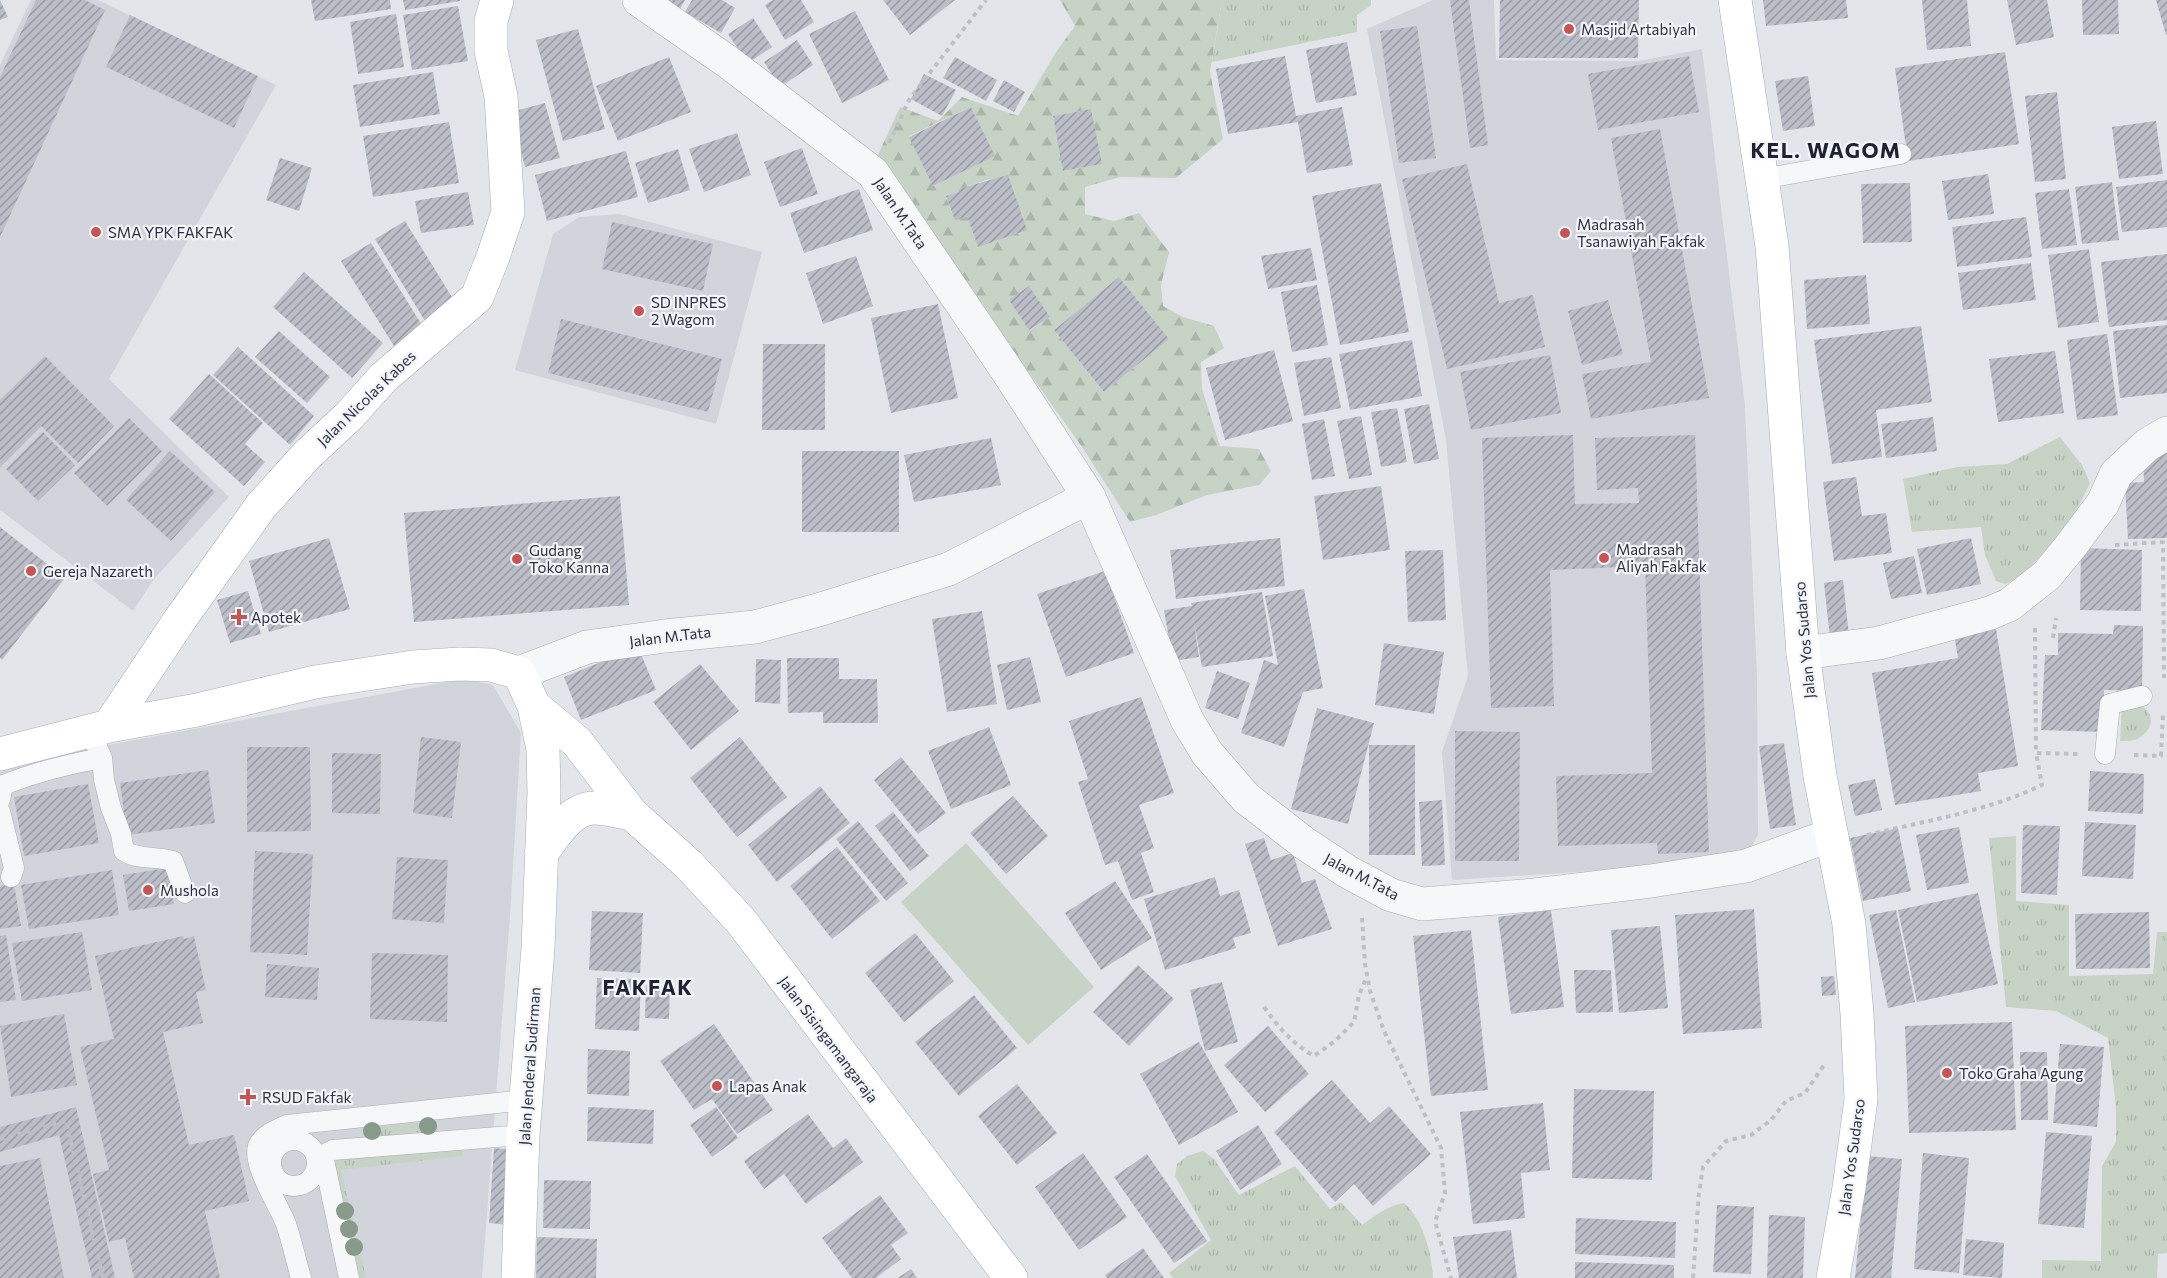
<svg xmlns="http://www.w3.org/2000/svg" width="2167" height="1278" font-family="Commissioner,sans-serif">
<defs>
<pattern id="grass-tufts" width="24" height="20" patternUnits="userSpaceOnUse" patternTransform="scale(1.5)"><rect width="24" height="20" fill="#c7d4c5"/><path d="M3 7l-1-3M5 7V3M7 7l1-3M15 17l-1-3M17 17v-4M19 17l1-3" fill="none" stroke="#abb6aa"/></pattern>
<pattern id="forest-firs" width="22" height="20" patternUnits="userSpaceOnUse" patternTransform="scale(1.5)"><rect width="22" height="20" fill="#c7d4c5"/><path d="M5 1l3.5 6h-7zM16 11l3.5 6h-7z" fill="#abb6aa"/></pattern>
<pattern id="building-hatch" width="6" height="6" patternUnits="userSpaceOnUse" patternTransform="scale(1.5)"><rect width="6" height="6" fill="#bbbec7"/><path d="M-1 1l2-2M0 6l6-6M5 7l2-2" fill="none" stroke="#989ba3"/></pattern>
</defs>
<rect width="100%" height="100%" fill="#e4e5eb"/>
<path fill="#d2d4dc" d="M31,0H98L276,85L109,379L229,497L154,579L133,611L0,510V65Z
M1433,0H1494L1496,60L1639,61L1702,49L1745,406L1757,676L1758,835L1747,854L1608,870L1452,880L1442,752L1468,676L1446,440L1367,29Z
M620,214L762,252L716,424L515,370L553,234L579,217Z
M463,679L493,685L521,733L510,916L482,1278H0V765Z"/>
<path fill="url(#grass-tufts)" d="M1222,0H1371V5L1357,15V32L1212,62Z
M2060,437L2082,465L2090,483L2072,519L2022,577L2005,584L1996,581L1985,555L1981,527L1912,532L1903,479L1957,467L2007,464Z
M2138,703C2154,712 2156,727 2139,738C2134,741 2126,741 2120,741L2122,704Z
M2016,836V901L2069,905V976L2153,974L2157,932H2167V1253L2158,1254L2157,1278H2042V1260L2101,1261L2102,1166L2116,1142V1108L2108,1038L2056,1011L2006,1007L1989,838Z
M437,1121V1131L363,1138V1128Z
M462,1146L463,1156L341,1170L366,1278H357L330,1161Z
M1203,1151L1214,1159L1239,1195L1295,1166L1330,1209L1341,1202L1362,1225C1376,1215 1387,1206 1404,1203C1423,1219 1432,1254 1433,1278H1173L1169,1273L1211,1240L1175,1176L1177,1164L1187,1156Z"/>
<path fill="url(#forest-firs)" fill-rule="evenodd" d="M1060,0H1222L1210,72L1223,139L1176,178L1120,177L1085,187V214L1114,221L1139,213L1169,252L1161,285L1163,306L1183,317L1214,326L1224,348L1201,362L1202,389L1220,446L1259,449L1271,471L1259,485L1207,495L1156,515L1130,522L1082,447L876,159L900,107L938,121L962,97L1018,116L1056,52L1075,26ZM971,107L994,156L933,186L909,136ZM1091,109L1101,164L1064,171L1053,116ZM990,179L1026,230L978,246L967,216L955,221L946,197L959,192V189ZM1119,277L1169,339L1104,392L1054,330ZM1029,287L1050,317L1030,330L1009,300Z"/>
<path fill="#c7d4c5" d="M966,843L1094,987L1028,1045L901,902Z"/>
<path fill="url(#building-hatch)" d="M0,0L8,17L0,20Z
M36,0H85L105,10L0,237V77Z
M311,0H390L391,9L315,21Z
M403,0H460V1L405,10Z
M664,0H685L680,9Z
M692,0H722L735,8L721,33L685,12Z
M773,0H801L814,22L785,40L765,5Z
M883,0H955L910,35Z
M1450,0H1469L1488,145L1470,148Z
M1500,0H1639L1638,58H1499Z
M1763,0H1846L1848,18L1766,26Z
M1922,0H1967L1971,46L1927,50Z
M2007,0H2047L2054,37L2016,45Z
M2082,0H2118L2119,34L2083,35Z
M2156,0H2167V35H2166Z
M458,6L468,61L412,70L403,15Z
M855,11L889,80L842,103L809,34Z
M396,14L404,67L358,74L350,22Z
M130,15L258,76L234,128L106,67Z
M753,18L772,47L748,63L728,34Z
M1417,26L1436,158L1399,163L1380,31Z
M578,29L605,129L563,141L536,40Z
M797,40L813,65L780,87L764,62Z
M1347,42L1357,95L1316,103L1306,50Z
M2005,52L2019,144L1908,161L1895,68Z
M1285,56L1296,116L1342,107L1353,165L1307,173L1298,122L1228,134L1216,69Z
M1689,56L1699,112L1598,130L1588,74Z
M669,57L691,112L618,141L596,86Z
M955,57L997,80L986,101L943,78Z
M433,72L440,114L360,127L353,85Z
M924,74L956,90L942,116L911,99Z
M1808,76L1815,126L1783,131L1775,81Z
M1004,80L1025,92L1014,112L993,101Z
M2057,92L2066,179L2035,182L2025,96Z
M545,103L560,158L525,167L511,112Z
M971,107L995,156L933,186L909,137Z
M1091,109L1102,164L1063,171L1053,116Z
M2156,121L2163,174L2119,179L2112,127Z
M449,122L459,183L373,197L363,136Z
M1660,129L1709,398L1591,419L1582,374L1651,362L1611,138Z
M737,133L751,175L704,192L689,149Z
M802,148L818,194L780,207L764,162Z
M678,149L690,190L648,203L635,163Z
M626,151L638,197L547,221L535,175Z
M280,158L312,168L299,211L266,200Z
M1467,164L1499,303L1533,295L1545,347L1447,369L1402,179Z
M1988,174L1994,214L1948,220L1942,181Z
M1008,175L1027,230L978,247L967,216L955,221L946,196L959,192L958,189Z
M2167,180V227L2122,232L2116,187Z
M2112,182L2119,240L2082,244L2075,187Z
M1381,183L1409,332L1340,345L1312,196Z
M1910,183L1912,242L1863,243L1861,184Z
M859,189L873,230L804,253L790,213Z
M2069,189L2077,245L2042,249L2035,193Z
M468,192L474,225L421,233L415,201Z
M2026,217L2032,257L1957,267L1952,227Z
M405,221L455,302L425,321L375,239Z
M612,222L713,244L703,291L602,269Z
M371,243L428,335L399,354L341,261Z
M1311,248L1317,280L1268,289L1261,256Z
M2089,249L2099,322L2058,328L2048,255Z
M2167,254V320L2109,327L2101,262Z
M856,256L873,306L823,324L806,273Z
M2031,263L2036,300L1963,310L1958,273Z
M304,272L383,343L352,378L273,307Z
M1866,275L1870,324L1807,329L1804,280Z
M1119,277L1169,339L1104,392L1054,330Z
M1317,285L1328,345L1292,352L1281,292Z
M1029,286L1050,317L1029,330L1009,300Z
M1608,300L1623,354L1582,365L1568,311Z
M938,304L958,398L891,413L871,318Z
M561,319L722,359L708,412L548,373Z
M2167,325V393L2120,398L2113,331Z
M1921,326L1932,402L1876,410L1882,457L1832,464L1814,340Z
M279,331L330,377L307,403L255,357Z
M2107,334L2118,415L2077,420L2067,340Z
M1412,340L1422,396L1350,410L1339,354Z
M763,344H825V430H762Z
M238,347L314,416L290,445L213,375Z
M1274,350L1293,421L1225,440L1206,368Z
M2055,351L2064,413L1998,422L1989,359Z
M1550,355L1561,413L1471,430L1460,372Z
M45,356L114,426L78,463L41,426L0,467V400Z
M1331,357L1341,408L1304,416L1294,363Z
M209,374L263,423L245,444L265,462L244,486L169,419Z
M1429,404L1439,459L1414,464L1404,409Z
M1397,408L1407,462L1381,467L1371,412Z
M1361,416L1372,475L1349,479L1337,421Z
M1933,417L1937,451L1886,458L1881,424Z
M129,418L162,451L107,506L74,473Z
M1324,419L1335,476L1312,480L1302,424Z
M43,432L75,465L38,501L6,469Z
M1573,435L1575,504L1639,503L1638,488L1597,490L1595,438L1695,435L1709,852L1658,854L1657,843L1558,846L1556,776L1652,773L1645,566L1550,570L1554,706L1491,708L1482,438Z
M991,438L1001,485L914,502L904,455Z
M170,451L215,492L171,541L126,500Z
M802,451H899V532H802Z
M2167,452V538L2128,539L2125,483L2144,482L2143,453Z
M1856,477L1862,516L1886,513L1892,553L1834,561L1823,482Z
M1381,486L1390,550L1323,560L1314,496Z
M620,496L629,605L414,622L404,513Z
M0,527L65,578L2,660L0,658Z
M329,538L350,609L269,632L249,561Z
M1280,538L1285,586L1176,599L1170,550Z
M1971,538L1981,584L1927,595L1917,549Z
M2081,548L2142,550L2141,611L2080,610Z
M1443,550L1446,620L1408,622L1405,551Z
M1914,556L1922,593L1891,599L1883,563Z
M1105,571L1134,653L1066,677L1037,594Z
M1843,580L1849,636L1830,638L1824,583Z
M1304,589L1323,688L1303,692L1284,747L1241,733L1264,660L1278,665L1265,596Z
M248,591L261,634L230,643L217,600Z
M1262,592L1273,656L1202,667L1193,616L1199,657L1173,661L1164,610L1192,606L1191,603Z
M982,611L997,704L947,712L932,619Z
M2114,625L2143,626L2142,691L2104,690L2103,732L2041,730L2045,655H2058V633L2113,634Z
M1996,629L2018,766L1978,773L1981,791L1895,805L1872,673L1958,658L1954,635Z
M1384,643L1444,652L1434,714L1375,705Z
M638,647L656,690L581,720L564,677Z
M1030,657L1041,702L1007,710L997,665Z
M787,658H839V679H877L878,723H823V712L788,713Z
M756,659L781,660L780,704L755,702Z
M700,664L739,711L691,750L653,702Z
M1217,671L1250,683L1238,719L1205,708Z
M1141,697L1174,793L1139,805L1154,848L1141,853L1154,892L1132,900L1118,861L1105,865L1078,782L1088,779L1069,721Z
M1317,708L1374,723L1348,824L1291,809Z
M989,727L1011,785L951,809L928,751Z
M1455,731L1520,732L1519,861H1455Z
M421,737L461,742L452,818L413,813Z
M740,737L787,797L737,837L690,778Z
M1784,743L1796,825L1770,829L1759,746Z
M1369,745H1415V855H1369Z
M247,747H310L311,831L247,832Z
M332,753L381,754L380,814L332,813Z
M901,757L946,813L918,834L874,780Z
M208,770L215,823L127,835L120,783Z
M2090,771L2144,774L2143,814L2088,811Z
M1875,779L1882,810L1855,816L1848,785Z
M88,784L99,843L24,856L14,797Z
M820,786L850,823L777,882L748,845Z
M1013,796L1048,836L1006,874L970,833Z
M1442,800L1445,865L1422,866L1419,802Z
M893,812L929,856L910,871L875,826Z
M858,821L908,883L886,901L836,839Z
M2085,822L2136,825L2133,879L2082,876Z
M2023,825L2060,826L2057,895L2021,893Z
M1959,827L1969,883L1927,890L1916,835Z
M1898,828L1911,891L1863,901L1850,838Z
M1264,838L1271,860L1293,853L1302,883L1315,879L1332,929L1278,946L1245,844Z
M837,847L880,901L832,939L790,886Z
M255,851L313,854L307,955L250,952Z
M397,857L448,860L444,923L392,919Z
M168,868L174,904L129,911L123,875Z
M112,870L119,915L29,929L21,885Z
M1215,877L1220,896L1239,890L1251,933L1233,938L1236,948L1165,970L1144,899Z
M1115,881L1152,938L1101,970L1065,913Z
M14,884L21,926L0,929V886Z
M1978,893L1998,984L1917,1002L1898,910Z
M1754,909L1762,1028L1683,1034L1675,915Z
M1551,910L1564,1007L1511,1014L1498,917Z
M1896,910L1915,1002L1888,1008L1869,915Z
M592,911L643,913L640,973L589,970Z
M2149,912L2150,968L2076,969L2075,914Z
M1660,926L1668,1008L1619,1013L1611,930Z
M1471,930L1488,1090L1431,1096L1413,936Z
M82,932L92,990L22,1001L12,943Z
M915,933L954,981L904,1022L865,973Z
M6,935L16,1000L0,1002V936Z
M183,936L184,939L194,936L206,990L196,992L203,1023L163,1032L189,1145L234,1135L249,1201L205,1211L220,1278H134L125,1238L109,1242L93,1174L109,1170L80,1047L114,1039L95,956Z
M372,953L448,955L447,1022L370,1019Z
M267,964L319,968L317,1000L265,997Z
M1138,965L1174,999L1129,1046L1093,1012Z
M1574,970H1611L1613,1012L1576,1013Z
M1834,976L1836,995L1822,996L1821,977Z
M597,978L641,979L639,1031L595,1029Z
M1222,982L1238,1042L1205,1051L1190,990Z
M646,985L670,987L669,1019L645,1018Z
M974,995L1017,1048L959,1096L915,1042Z
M64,1014L77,1085L11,1097L0,1026Z
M2012,1022L2016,1130L1909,1133L1905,1026Z
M714,1024L773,1110L737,1134L712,1099L694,1110L660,1061Z
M1268,1026L1309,1074L1265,1112L1224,1065Z
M1199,1042L1238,1112L1179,1145L1140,1074Z
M2060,1044L2104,1047L2097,1127L2053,1123Z
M588,1049L630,1051L629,1096L587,1094Z
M2020,1052H2047L2048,1120H2021Z
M1332,1080L1370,1123L1389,1106L1431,1154L1373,1206L1354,1184L1335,1202L1274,1132Z
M1017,1084L1057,1133L1017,1165L978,1116Z
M1574,1089L1654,1091L1652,1180L1572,1178Z
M1543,1103L1550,1170L1521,1173L1525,1218L1473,1224L1460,1112Z
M76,1107L115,1278H92L59,1135L0,1152V1127Z
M588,1107L654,1110L653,1144L587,1141Z
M716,1107L738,1138L712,1157L690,1125Z
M808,1114L833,1148L846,1138L863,1162L806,1204L784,1174L764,1189L744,1161Z
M1258,1125L1282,1164L1240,1190L1216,1151Z
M2046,1132L2092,1136L2084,1228L2038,1224Z
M494,1148L516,1150L510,1225L489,1223Z
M1083,1153L1127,1217L1079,1250L1035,1187Z
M1923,1153L1969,1158L1959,1273L1914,1269Z
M1147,1154L1207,1241L1174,1263L1114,1177Z
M1867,1156L1902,1159L1891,1278H1855Z
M40,1158L64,1278H0V1166Z
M544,1180L591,1181L590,1229L543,1228Z
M880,1195L908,1233L891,1245L901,1259L876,1278H852L822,1238Z
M1717,1205L1754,1207L1751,1274L1713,1272Z
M1769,1215L1805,1217L1803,1278H1767Z
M1576,1218L1676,1222L1675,1258L1575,1254Z
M1511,1230L1517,1278H1459L1453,1237Z
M537,1237L597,1239L596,1278H536Z
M1966,1239L2004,1243L2002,1278L1963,1275Z
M1143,1248L1164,1278H1107L1105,1275Z
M1575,1262L1674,1265V1278H1575Z
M911,1269L917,1278H898Z"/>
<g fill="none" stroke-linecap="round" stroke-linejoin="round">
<defs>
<path id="lane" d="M1762,179L1901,154
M90,731L102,758L104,780L111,808L121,834L124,851C138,860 157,856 173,861L185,893
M2105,754L2110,704L2142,696
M0,800L3,785C36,772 68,764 102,758
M0,811L14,868L11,877
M271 1163a23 23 0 1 1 46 0a23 23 0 1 1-46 0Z
M301,1278C296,1260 292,1242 286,1224C279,1205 252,1166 258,1146C262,1135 278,1129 287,1125L526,1100
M349,1278L323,1155L333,1150L523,1135"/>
<path id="street" d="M639,0L728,62L873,173L1006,369L1089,497L1187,720L1207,753L1246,798L1304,843L1348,872L1391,895L1422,904L1535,895L1651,881L1746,866L1831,835
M1803,653L1879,643L1990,613L2009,605L2047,575L2070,547L2103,503L2116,474L2147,445L2167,433
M519,673L587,647L665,636L755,627L818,610L949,569L1089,497"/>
<path id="secondary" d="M534,706L577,742L632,814L689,865L741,921L1011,1278
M109,726L181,618L261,506L307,455L349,416L383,378L477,297L493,257L508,212L501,96L491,51V21L497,0
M0,754L109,726L197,710L315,682L413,667L460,664L491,665L519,673L534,706L543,749L544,793L538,948L523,1135L518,1278
M541,854C554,837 570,808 594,808C606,808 620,812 632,814"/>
<path id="primary" d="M1735,0L1772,246L1803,653L1820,776L1849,924L1857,1014L1861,1099L1849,1188L1833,1278"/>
</defs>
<use href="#lane" stroke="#a9abb5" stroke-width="21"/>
<use href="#street" stroke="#a9abb5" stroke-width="34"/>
<use href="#secondary" stroke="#a9abb5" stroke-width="34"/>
<use href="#primary" stroke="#a4a8b5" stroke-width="34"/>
<path stroke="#bec0c6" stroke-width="4" stroke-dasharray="4.5 4.5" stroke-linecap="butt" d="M889,143L909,100L986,0
M2115,545L2163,542L2164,678
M2035,628L2036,753L2078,754
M2053,638L2056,618
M2134,755L2161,756L2163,713
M1867,835C1925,821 1988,811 2042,785L2036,753
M1362,918L1365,964L1370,991L1384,1031L1441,1148L1445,1193L1435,1222L1451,1278
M1264,1007C1278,1027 1293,1044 1314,1056L1335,1041L1354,1022L1359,995L1367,976
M0,1139L66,1121L103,1278
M87,1211L101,1207
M1693,1278L1699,1193L1703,1167L1726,1141L1751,1135L1771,1120L1786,1101L1805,1093L1824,1065"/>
<use href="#lane" stroke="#f6f7f9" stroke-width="20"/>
<use href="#street" stroke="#f6f7f9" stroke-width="33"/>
<use href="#secondary" stroke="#fff" stroke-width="33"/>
<use href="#primary" stroke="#fff" stroke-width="33"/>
</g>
<g fill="#889a8a">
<circle cx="428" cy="1126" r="9"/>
<circle cx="372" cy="1131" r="9"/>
<circle cx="345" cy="1211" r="9"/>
<circle cx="349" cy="1229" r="9"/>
<circle cx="354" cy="1247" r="9"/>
</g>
<g fill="#c45554" stroke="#f3f4f8" stroke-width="2">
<circle cx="1569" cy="29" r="6"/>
<circle cx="96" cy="232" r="6"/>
<circle cx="1565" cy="233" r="6"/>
<circle cx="639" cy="311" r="6"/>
<circle cx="1604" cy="558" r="6"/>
<circle cx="517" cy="559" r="6"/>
<circle cx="31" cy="571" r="6"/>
<path d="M236 608h6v6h6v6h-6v6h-6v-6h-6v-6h6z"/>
<circle cx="148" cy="890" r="6"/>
<circle cx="1947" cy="1073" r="6"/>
<circle cx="717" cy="1086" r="6"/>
<path d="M245 1088h6v6h6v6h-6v6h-6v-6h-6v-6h6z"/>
</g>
<g text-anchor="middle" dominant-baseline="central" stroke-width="4.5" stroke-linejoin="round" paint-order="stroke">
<g font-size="15" fill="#2d3142" stroke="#f3f4f8" text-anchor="start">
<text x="1581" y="29">Masjid Artabiyah</text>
<text x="1577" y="224">Madrasah<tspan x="1577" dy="17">Tsanawiyah Fakfak</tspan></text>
<text x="108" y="232">SMA YPK FAKFAK</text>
<text x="651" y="302">SD INPRES<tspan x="651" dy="17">2 Wagom</tspan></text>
<text x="1616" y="549">Madrasah<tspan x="1616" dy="17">Aliyah Fakfak</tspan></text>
<text x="529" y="550">Gudang<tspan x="529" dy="17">Toko Kanna</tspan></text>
<text x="43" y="571">Gereja Nazareth</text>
<text x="251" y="617">Apotek</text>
<text x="160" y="890">Mushola</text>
<text x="1959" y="1073">Toko Graha Agung</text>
<text x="729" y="1086">Lapas Anak</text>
<text x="262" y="1097">RSUD Fakfak</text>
</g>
<g font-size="15" fill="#2d3142" stroke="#f3f4f8">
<text transform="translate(901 213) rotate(56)">Jalan M.Tata</text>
<text transform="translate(366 398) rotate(-44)">Jalan Nicolas Kabes</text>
<text transform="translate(670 636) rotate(-7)">Jalan M.Tata</text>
<text transform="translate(1804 640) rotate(-95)">Jalan Yos Sudarso</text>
<text transform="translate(1362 876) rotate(28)">Jalan M.Tata</text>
<text transform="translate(829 1039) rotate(53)">Jalan Sisingamangaraja</text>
<text transform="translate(529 1066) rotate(-86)">Jalan Jenderal Sudirman</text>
<text transform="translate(1851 1157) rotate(-82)">Jalan Yos Sudarso</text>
</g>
<g font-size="21" font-weight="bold" letter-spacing="1.5" fill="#1f2233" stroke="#f3f4f8">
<text x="1826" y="149">KEL. WAGOM</text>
<text x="648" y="986">FAKFAK</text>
</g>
</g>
</svg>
